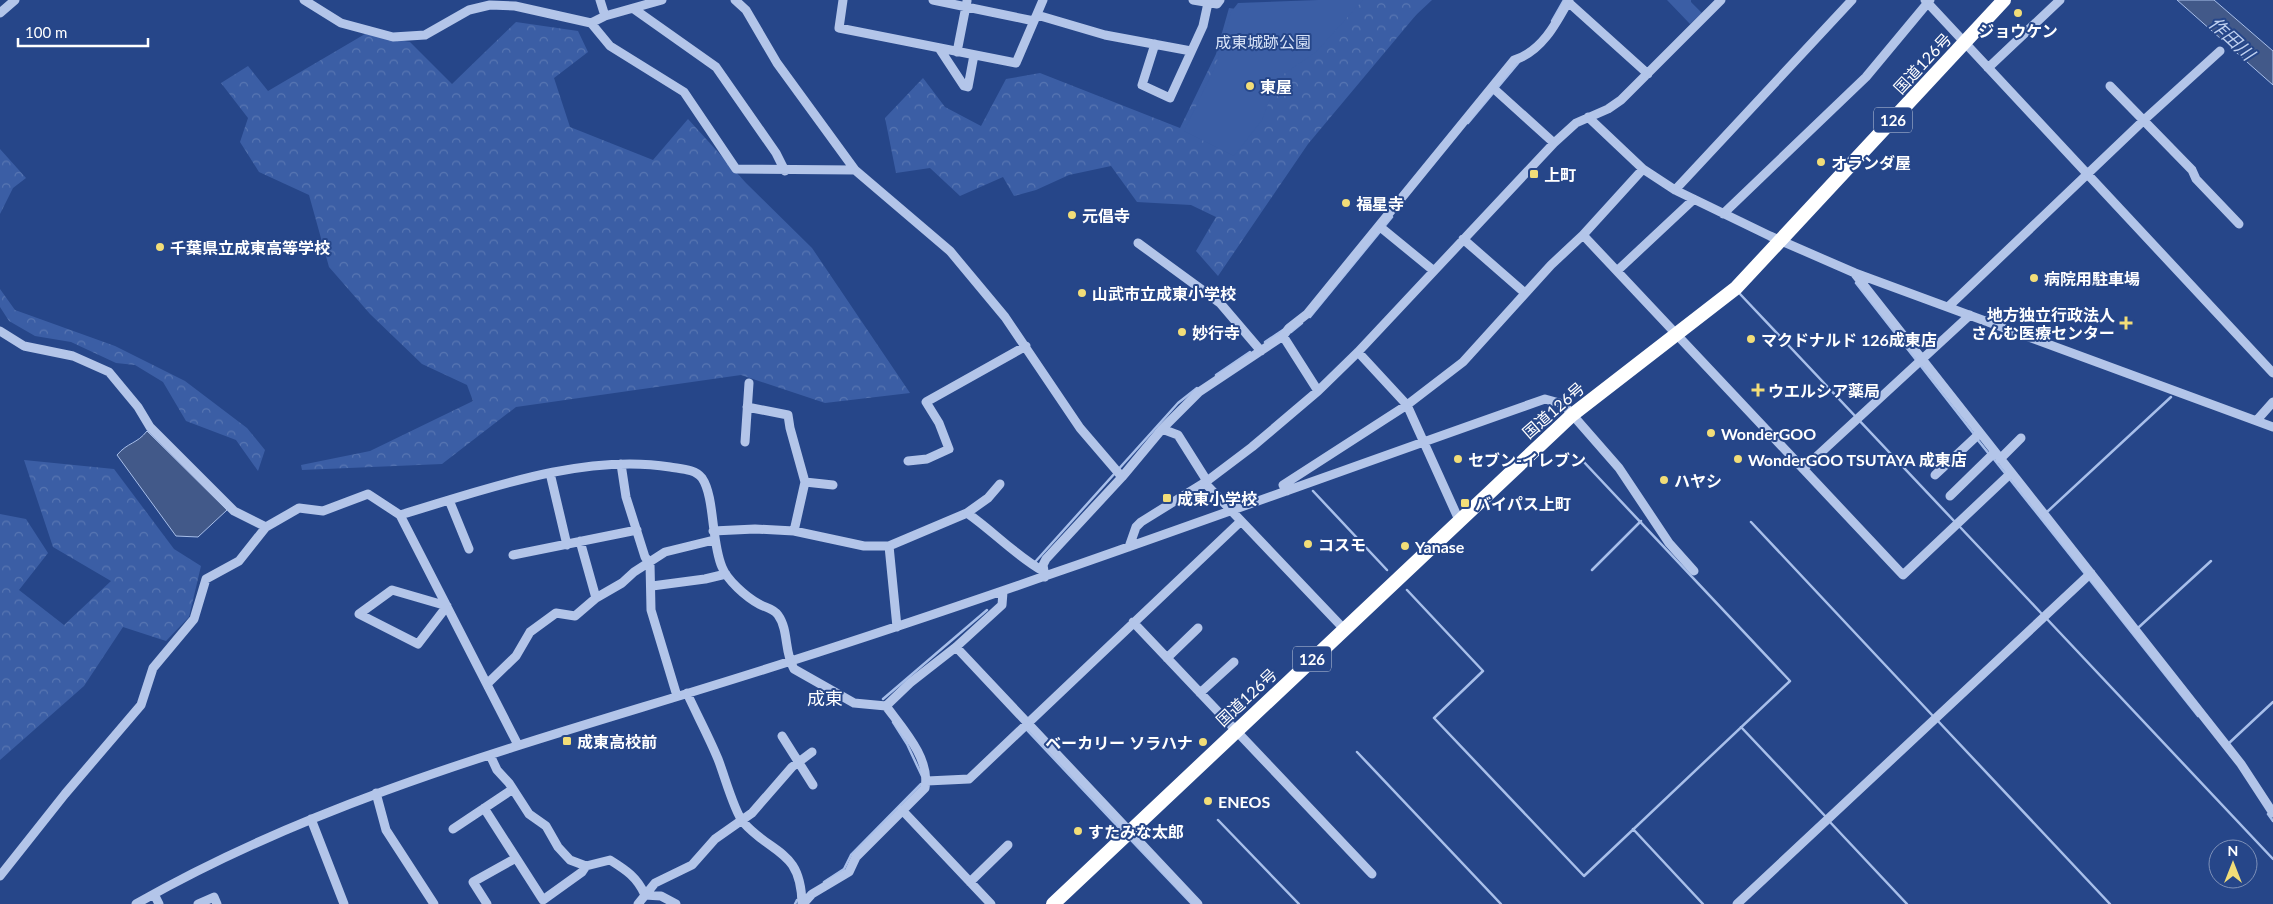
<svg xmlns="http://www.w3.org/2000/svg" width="2273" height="904" font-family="Lato,'Noto Sans JP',sans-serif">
<defs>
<pattern id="forest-crowns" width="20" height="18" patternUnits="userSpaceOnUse" patternTransform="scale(1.25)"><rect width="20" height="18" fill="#3b5ea5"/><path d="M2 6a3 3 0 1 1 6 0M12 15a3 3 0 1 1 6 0" fill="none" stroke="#5876b2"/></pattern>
</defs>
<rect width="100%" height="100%" fill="#264689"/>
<path fill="url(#forest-crowns)" d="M1321,0H1432L1416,15L1308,144L1218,276L1196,251L1216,217L1191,205L1137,202L1111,166L1069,175L1036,190L1014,196L1003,177L960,196L930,168L896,173L885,118L923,78L945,107L981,126L1006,79L1040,73L1180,128L1216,54L1229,8L1236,9L1239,60Z
M516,22L578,31L588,52L554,78L570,127L653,160L688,119L746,183L812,248L910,393L825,403L741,375L516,407L442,464L302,470L301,465L370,451L473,401L467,385L422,364L370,314L329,267L309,195L259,172L240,142L248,118L221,83L248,66L268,91L365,34L410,42L452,84Z
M0,149L26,178L13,188L0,214Z
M0,289L15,310L115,346L185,381L247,428L265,450L258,471L236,440L186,421L163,382L135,365L116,363L71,342L35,336L9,321L0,307Z
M24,460L114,469L174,549L201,566L189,617L166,641L123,627L84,686L0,760V514L26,519L48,553L19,590L64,625L111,581L53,547Z"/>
<path fill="#3b5ea5" d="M1318,0H1363L1316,52L1278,78L1262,120L1234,156L1184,131L1216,65L1231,12L1238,3Z
M1667,0H1691V2L1702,13L1690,24Z"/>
<path fill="#425989" stroke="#a8bfea" d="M2177,0H2214L2273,51V85Z
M147,431L227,510L198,537L176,536L117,455C128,442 137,444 147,431Z"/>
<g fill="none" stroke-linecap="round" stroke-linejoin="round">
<path stroke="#a8bfea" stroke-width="2.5" d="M1552,21L1564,0
M1468,123L1519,62
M1856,283L1974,434
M1740,294L1955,522
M1310,317L1392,217
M1288,331L1291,332L1302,323
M1265,342L1283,330
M1216,375L1250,352
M1977,439L1989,454
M1993,458L2198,716
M1313,491L1387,570
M2048,511L2171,397
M1751,522L1933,716
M1959,526L2042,614
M1035,562L1178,403L1197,388
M1592,570L1641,521
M1407,590L1483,671L1434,718L1584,876L1790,681L1582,460
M2046,618L2273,859
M2139,627L2211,561
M883,699L987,610
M1937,720L2110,904
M893,722L907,744L922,776
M1741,727L1826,817
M1026,729L1123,832
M2228,744L2273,702
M1357,752L1501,904
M2268,814L2273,821
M1218,820L1299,904
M1829,821L1907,904
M1633,829L1703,904
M1129,838L1192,904
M824,882L844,869L851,855L921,784
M795,904L797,900"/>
<path stroke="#b3c5e9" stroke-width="9" d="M304,0L341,23L393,37L425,35L469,10L490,5L515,6L591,23L610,46L684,92L736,169L855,170
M600,0L605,16
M735,0L746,10L777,63L855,170L950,251L1005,317L1080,428L1122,477
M843,0L839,28L1016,63L1043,0
M933,0L1034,21
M1193,0L1217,4L1220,0
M1925,0L2273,373
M1568,2L1648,74
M634,9L716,67L776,153L785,171
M0,13L15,0
M1037,15L1105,35L1191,51
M591,23L605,16L662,0
M1155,44L1142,85L1170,98L1203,26L1208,3
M939,48L964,86L968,87L974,55
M957,52L967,1
M1988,68L2060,0
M2110,86L2192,170L2196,179L2239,224
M1492,87L1554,143
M1588,117L1643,169L1675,190L1770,236L1855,273L2273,427
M1675,190L1852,0
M1723,214L1866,77L1930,0
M1379,226L1434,271
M1583,235L1903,575L2011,473
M1463,239L1525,293
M1138,243L1220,303L1261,351
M1617,271L1694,199
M1855,274L2241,764L2273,813
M1948,307L2144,120L2220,51
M0,331L24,346L73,356L109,372L138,407L150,427L234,511L266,527
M1283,336L1318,391
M1358,352L1407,405L1459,520
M747,407L788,415L790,428L805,482
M2257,420L2273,402
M1162,429L1178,435L1207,481
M745,442L749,383
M2000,459L2021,438
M908,461L927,459L949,449L939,423L926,402L1026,346
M621,464L626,497L645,557L650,563L651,610L677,696
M1803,469L1970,315
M550,473L567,545
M1935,475L1979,434
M1204,482L1344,629
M1287,491L1283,485L1407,405L1463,362L1551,265L1583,235L1643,169
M1950,496L1994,453
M449,500L469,549
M967,513C993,531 1016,556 1043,571
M400,515C484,490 582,453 670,467C681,469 695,469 702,478C715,497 711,542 722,567C727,580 746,597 759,604C766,608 773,608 778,615C789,630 784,653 794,669L854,703L886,706L910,683L956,647L1002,605L1003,592
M713,531L755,529L794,531L864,546H889L967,513L988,498L1000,484
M794,531L805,482L833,485
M580,541L596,598
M889,546L897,627
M1129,547L1136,527L1141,522L1207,481L1252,447L1318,391L1358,352L1554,143L1576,123L1608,109L1621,100L1721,0
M513,555L637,530
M1045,577L1043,565L1046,559L1122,477L1162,429L1199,392L1283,336L1289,328L1307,314L1514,60C1541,52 1556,24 1569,0
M652,586L705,579L726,574
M392,590L447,606L418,644L359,614Z
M1133,622L1372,874
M956,647L1198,904
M1167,658L1198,628
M487,684L516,656L530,632L556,613L575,616L596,598L622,583L634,572L665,552L714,540
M687,693C697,715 709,737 718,759C724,774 734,811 743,822C772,855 801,849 802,904
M1200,693L1234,662
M782,736L813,785
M490,755L497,770L509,783L529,814L546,826L558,847L570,860L586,866
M927,781L969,779L1240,522
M376,793L386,830L434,904
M484,808L543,900L582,872L586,866L610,860C626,870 637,877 645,895
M902,810L991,904
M311,819L344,904
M453,829L513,789
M0,876L65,794L141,705L153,668L194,619L206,579L239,561L266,527L299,508L323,511L368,494L400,515L518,745
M970,882L1008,845
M154,894L159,904
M645,895L661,896L676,904
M136,904C340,787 569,733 791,661C1045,580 1294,487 1545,399L1563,404L1619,468L1669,543L1694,571
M198,904L214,897L217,904
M487,904L473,882L516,858
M638,904L655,883L692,865L715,839L752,813L792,767L812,752
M803,904L812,894L849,872L856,857L925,788C931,759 902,728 886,706
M1737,904L2091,573"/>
<path stroke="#fff" stroke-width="14" d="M1053,904L1572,415L1736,288L2004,0"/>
</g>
<g fill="#f2dd78" stroke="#264689" stroke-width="2">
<circle cx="2018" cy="13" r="5"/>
<circle cx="1250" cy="86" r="5"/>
<circle cx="1821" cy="162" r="5"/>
<rect x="1529" y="169" width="10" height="10" rx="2.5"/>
<circle cx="1346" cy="203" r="5"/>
<circle cx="1072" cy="215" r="5"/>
<circle cx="160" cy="247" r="5"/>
<circle cx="2034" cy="278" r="5"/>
<circle cx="1082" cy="293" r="5"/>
<path d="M2123.5 315.5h5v5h5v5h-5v5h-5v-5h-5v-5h5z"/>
<circle cx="1182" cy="332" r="5"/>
<circle cx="1751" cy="339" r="5"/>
<path d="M1755.5 382.5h5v5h5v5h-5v5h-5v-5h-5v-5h5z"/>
<circle cx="1711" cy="433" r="5"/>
<circle cx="1458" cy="459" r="5"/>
<circle cx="1738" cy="459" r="5"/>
<circle cx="1664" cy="480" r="5"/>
<rect x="1162" y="493" width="10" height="10" rx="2.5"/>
<rect x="1460" y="498" width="10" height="10" rx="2.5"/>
<circle cx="1308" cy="544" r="5"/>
<circle cx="1405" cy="546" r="5"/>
<rect x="562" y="736" width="10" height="10" rx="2.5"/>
<circle cx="1203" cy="742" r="5"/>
<circle cx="1208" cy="801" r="5"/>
<circle cx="1078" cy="831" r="5"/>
</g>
<g text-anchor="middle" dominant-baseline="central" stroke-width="4" stroke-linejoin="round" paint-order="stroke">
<g fill="#264689" stroke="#bec8dc" stroke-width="1">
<rect x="1874" y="107.5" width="38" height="25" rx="4"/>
<rect x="1293" y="646.5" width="38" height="25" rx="4"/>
</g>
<g font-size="15" font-weight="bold" fill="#fff">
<text x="1893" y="120">126</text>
<text x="1312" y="659">126</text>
</g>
<g font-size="16" font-weight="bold" fill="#fff" stroke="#264689" text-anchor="start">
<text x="2018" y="30" text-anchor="middle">ジョウケン</text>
<text x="1260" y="86">東屋</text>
<text x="1831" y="162">オランダ屋</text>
<text x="1544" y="174">上町</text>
<text x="1356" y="203">福星寺</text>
<text x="1082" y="215">元倡寺</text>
<text x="170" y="247">千葉県立成東高等学校</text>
<text x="2044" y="278">病院用駐車場</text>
<text x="1092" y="293">山武市立成東小学校</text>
<text x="2115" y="314" text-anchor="end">地方独立行政法人<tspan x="2115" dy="18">さんむ医療センター</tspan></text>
<text x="1192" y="332">妙行寺</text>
<text x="1761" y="339">マクドナルド 126成東店</text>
<text x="1768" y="390">ウエルシア薬局</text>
<text x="1721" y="433">WonderGOO</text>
<text x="1468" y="459">セブン-イレブン</text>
<text x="1748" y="459">WonderGOO TSUTAYA 成東店</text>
<text x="1674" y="480">ハヤシ</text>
<text x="1177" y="498">成東小学校</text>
<text x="1475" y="503">バイパス上町</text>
<text x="1318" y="544">コスモ</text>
<text x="1415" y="546">Yanase</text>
<text x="577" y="741">成東高校前</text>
<text x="1193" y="742" text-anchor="end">ベーカリー ソラハナ</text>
<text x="1218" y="801">ENEOS</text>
<text x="1088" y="831">すたみな太郎</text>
</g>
<g font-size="16" fill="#d7e2f7" stroke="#264689">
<text x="1263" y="41">成東城跡公園</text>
</g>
<g font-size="16" fill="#fff" stroke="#264689">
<text transform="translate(1922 63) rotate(-47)">国道126号</text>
<text transform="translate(1553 410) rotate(-41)">国道126号</text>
<text transform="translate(1246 697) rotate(-43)">国道126号</text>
</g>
<g font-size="18" font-style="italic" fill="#bfd0f0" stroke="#264689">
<text transform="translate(2232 38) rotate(43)">作田川</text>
</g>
<g font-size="18" fill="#fff" stroke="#264689">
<text x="825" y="698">成東</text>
</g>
</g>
<g transform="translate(2233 864)"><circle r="24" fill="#264689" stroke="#7d90b8"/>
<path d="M0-4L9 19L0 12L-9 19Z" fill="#f2dd78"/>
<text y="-8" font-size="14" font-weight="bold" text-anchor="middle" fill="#ffffff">N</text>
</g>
<path d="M18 38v8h130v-8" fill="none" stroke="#ffffff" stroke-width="2.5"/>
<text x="25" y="38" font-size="15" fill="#ffffff" stroke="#264689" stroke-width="4" paint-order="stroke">100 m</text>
</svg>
